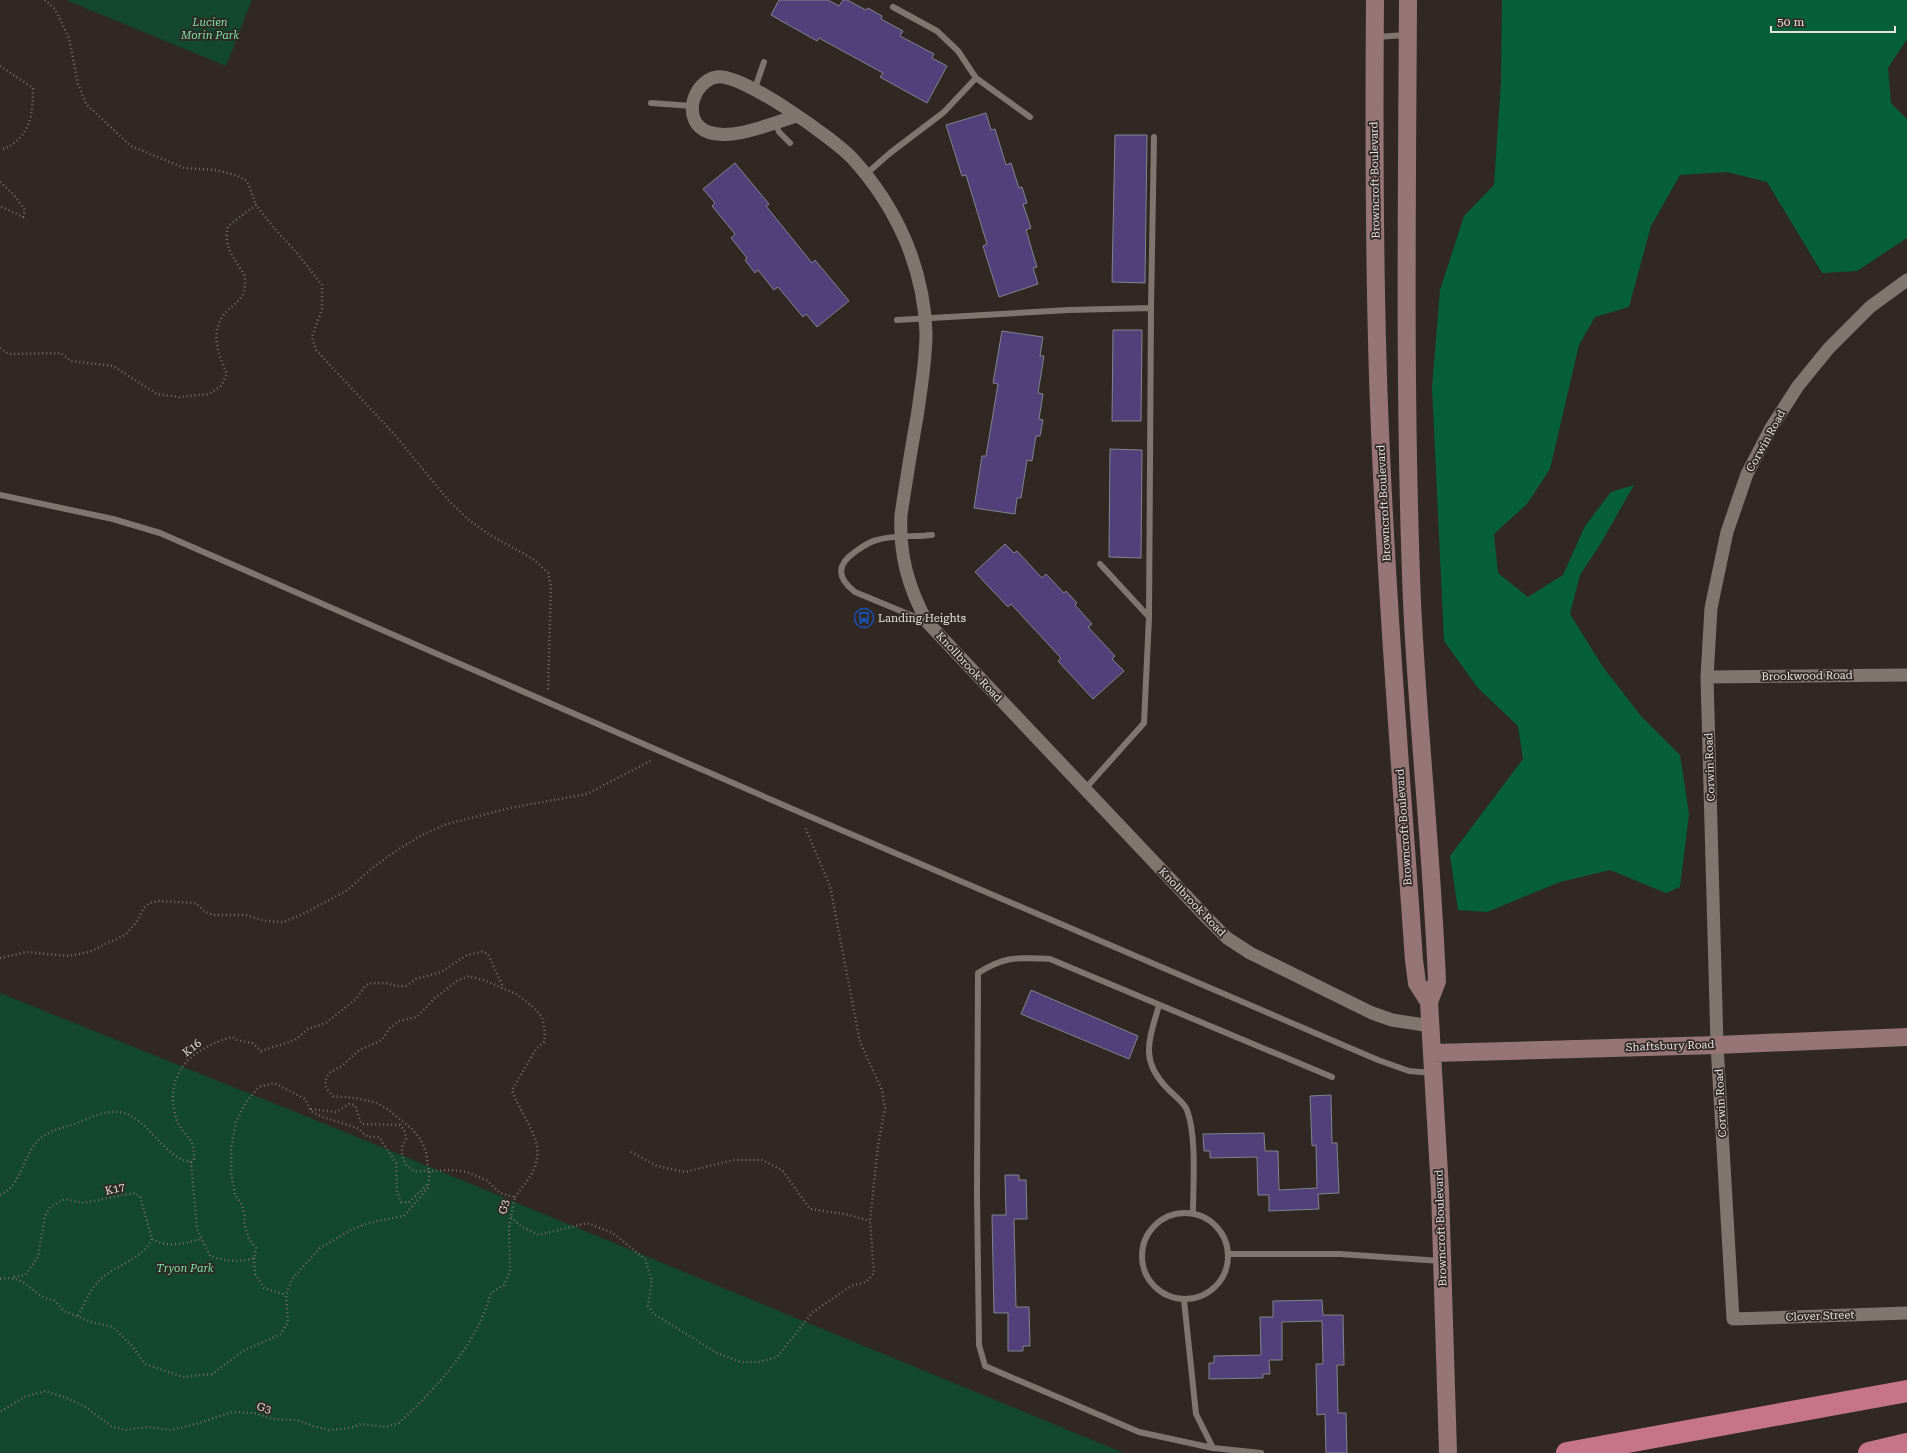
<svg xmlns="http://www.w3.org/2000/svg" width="1907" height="1453" font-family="'Roboto Serif',serif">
<rect width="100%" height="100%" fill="#312823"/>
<path fill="#13472e" d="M66,0H252L226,66Z
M0,993L335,1128L1124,1453H0Z"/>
<path fill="#055f3b" d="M1502,0H1907V39L1888,68L1891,103L1907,119V238L1857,271L1822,273L1767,182L1727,172L1680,175L1651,226L1629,307L1595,317L1579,345L1550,469L1527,504L1494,534L1498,573L1528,597L1563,575L1585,526L1611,492L1634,485L1601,543L1580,575L1570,614L1603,667L1641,716L1680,755L1689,814L1680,887L1666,893L1610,870L1560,882L1487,912L1458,910L1450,856L1523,759L1518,726L1478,688L1444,641L1432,387L1440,290L1464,216L1494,185L1501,82Z"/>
<path fill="#52407b" stroke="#84828d" d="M779,0H828L839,6L843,0H847L866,10L868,8L882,16L881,19L903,31L900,36L934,54L932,58L947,66L927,103L880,77L883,73L819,38L817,41L771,15Z
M986,113L991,130L995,129L1006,165L1011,163L1019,188L1022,187L1027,203L1023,204L1031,228L1026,230L1037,267L1033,268L1038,284L999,297L983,246L987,244L966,175L962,176L946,125Z
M1115,135H1147L1145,283L1112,282Z
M735,163L769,204L766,206L812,263L815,260L849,301L817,327L806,314L803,317L778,287L774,290L758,270L755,273L745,260L747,258L731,238L735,234L712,206L715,203L703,189Z
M1113,330H1142L1141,421H1112Z
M1002,331L1043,337L1040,356H1044L1038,393L1043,394L1039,419L1043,420L1040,436H1036L1032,461L1027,460L1021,498H1017L1015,514L974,508L982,456H986L998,384L993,383Z
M1110,449L1142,450L1141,558L1109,557Z
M1005,544L1014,553L1017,551L1042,578L1046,574L1064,593L1066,591L1077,603L1075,605L1092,624L1088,627L1115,656L1112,659L1124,671L1093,699L1058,661L1061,658L1011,604L1008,607L975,572Z
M1031,990L1138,1036L1129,1059L1021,1014Z
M1331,1095L1332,1143H1337L1339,1193L1318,1194L1319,1209L1269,1211V1195H1258L1257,1157L1210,1158V1151H1204L1203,1134L1264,1133L1265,1151H1278L1279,1190L1317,1188L1316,1145L1312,1146L1310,1096Z
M1005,1175H1019V1180H1026L1027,1219H1014L1016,1307H1029L1030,1346H1023V1351H1008V1313H994L992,1215H1006Z
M1322,1300L1323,1315H1343L1344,1365H1337L1338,1413H1346L1347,1453H1326L1325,1414L1317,1415L1316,1364H1323L1322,1321L1282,1322V1360H1269L1270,1374H1263V1378L1209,1379V1363H1214V1356L1261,1355L1260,1317H1273V1301Z"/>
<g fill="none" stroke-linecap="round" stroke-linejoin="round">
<path stroke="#746c67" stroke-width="2.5" stroke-dasharray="1 3" stroke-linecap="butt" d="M45,0L55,9L69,38L78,84L86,104L131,146L184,168L215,170L236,175L247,181L256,205
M0,66L33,88C33,115 30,137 4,149L0,148
M0,182L14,195L25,210L23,217L0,206
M0,348L9,354L61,353L71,361L113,366L157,394L179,397L209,394L221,386L227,374C219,356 210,334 223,316C233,302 246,302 245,279C245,275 242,271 240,268C230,252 224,245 228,226L256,205L273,227L297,253L322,285V309L312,337L316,350L394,434L449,501L469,520L490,535L533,559L548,573L551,586L548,691
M0,958L27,952L69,956L89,952L125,935L136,923L143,909L149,903L159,901L196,903L205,912L214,915H246L265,921L283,922L303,914L346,891L376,865L399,849L422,835L447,824L510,808L587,794L652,760
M311,1109L336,1112L349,1104L355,1105C358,1112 358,1118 362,1124L400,1125L405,1132L406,1139L402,1147V1155L406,1165L414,1171H430
M631,1152L657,1166L685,1172L734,1160H762L782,1170L810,1209L845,1214L870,1221
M191,1162L197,1229L210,1256C223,1261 241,1263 254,1258L256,1248L249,1239L244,1224L245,1217L242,1205L235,1194L231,1173V1149L236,1122L246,1102L259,1087L274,1083L305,1099L311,1111L320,1116L357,1128L368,1137H379L396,1163L397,1192L401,1202H409L426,1186L427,1183
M429,1173L426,1152L421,1140L413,1130L386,1108L374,1102L355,1098L333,1096L326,1088L325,1081L329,1073L342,1066L359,1050L378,1042L383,1038L390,1028L399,1021L417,1017L435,998L457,981L469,976L486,981L516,994L532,1006L542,1017L545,1032L544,1042L536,1049L512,1090C519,1112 541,1136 537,1159C535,1173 523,1186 515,1197
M0,1195C24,1184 22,1152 42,1137C50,1131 59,1129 68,1126C85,1121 101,1110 120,1112C147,1116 163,1158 191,1162L194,1160C195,1138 188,1140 179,1125C175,1118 174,1108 173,1101C171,1064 201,1046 232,1037L237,1040L252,1043L261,1051L295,1040L308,1029L326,1023L356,999L366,985L373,983H387L396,986H406L416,979L441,972L467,955L482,952L488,954L503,987
M511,1217L522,1227L539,1235L587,1223L613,1233L645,1259L652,1281L648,1306L654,1314L717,1353L741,1362H760L777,1357L813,1312L851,1286L866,1282L874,1273L870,1221L878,1145L885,1108L882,1090L860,1042L830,886L805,827
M152,1239C168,1249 184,1243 201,1239
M254,1258L255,1274L264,1288L286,1295
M14,1277L25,1275L38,1257L45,1216L50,1207L65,1199L84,1203L133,1193L140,1196L152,1239C142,1260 117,1264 101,1279C91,1288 84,1304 78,1316
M0,1279C30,1274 29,1297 54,1300L64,1311L91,1322L113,1327L132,1346L145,1364L183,1377L212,1374L243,1351L281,1334L288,1322L286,1295L292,1279L320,1248L349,1231L368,1223L404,1216L428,1188L430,1171L451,1170L467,1172L486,1180L500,1193L515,1197L509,1227L510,1272L504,1285L491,1293C476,1346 438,1386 399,1423L386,1427L361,1424L350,1428L329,1430L313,1426L297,1420L273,1419L254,1413L232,1412L196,1424L170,1430L148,1427L125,1430L111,1426L84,1406L64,1397L45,1391L24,1397L0,1412"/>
<path stroke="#80756f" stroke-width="6" d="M893,7L937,31L958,51L976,78
M1376,37L1406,35
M754,91L764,62
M651,103L692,106
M775,122L779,132L790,143
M865,175L890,153L944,112L976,78L1030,117
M897,320L1069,310L1151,308
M0,495L113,519L160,533L797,811L1378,1060L1409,1071L1432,1073
M1100,564L1149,617
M925,621L855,592C837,578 836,565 855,552C862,547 868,542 877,540C893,535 914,537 932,535
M1085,789L1144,723L1149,617L1151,308L1154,137
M1159,1005C1150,1038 1139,1059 1166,1087C1172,1094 1184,1102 1187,1110C1197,1137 1193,1185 1193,1214
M1142 1256a43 43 0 1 1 86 0a43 43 0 1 1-86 0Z
M1228,1254H1340L1441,1261
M1184,1300L1196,1414L1213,1448L1261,1453
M1213,1448L1139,1432L985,1366L979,1345L977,1193L978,973C1006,955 1018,958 1050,959L1332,1077"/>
<path stroke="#80756f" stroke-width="13" d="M797,116C771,123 734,141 708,132C681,122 692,81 717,77C742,73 834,139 852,158C896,206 924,267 926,333C926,361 921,389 917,417C911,450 906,482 901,515C899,554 908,587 927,622L1209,920L1227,938L1250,953L1372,1013L1392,1020L1431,1026
M1907,280L1870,307L1829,348L1798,386L1771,428L1747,474L1727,532L1711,608L1707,677L1717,1045L1733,1319L1907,1313
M1707,677L1907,675"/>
<path stroke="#957576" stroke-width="18" d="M1375,0C1374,135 1374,271 1379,406C1386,591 1401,775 1414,960L1417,983L1429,1002
M1408,0C1407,201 1404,401 1412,602C1418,729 1432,855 1437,981L1429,1002L1440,1191L1448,1453
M1433,1053L1717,1045L1907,1037"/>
<path stroke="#c67588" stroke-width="22" d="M1567,1453L1907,1391
M1869,1453L1907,1444"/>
</g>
<defs>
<symbol id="bus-ring" viewBox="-11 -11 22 22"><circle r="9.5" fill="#312823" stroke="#1a4fb4" stroke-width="1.5"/><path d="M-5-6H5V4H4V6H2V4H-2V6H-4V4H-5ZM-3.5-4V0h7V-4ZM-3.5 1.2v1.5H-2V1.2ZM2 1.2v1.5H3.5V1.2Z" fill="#1a4fb4"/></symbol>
</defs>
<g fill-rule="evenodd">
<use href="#bus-ring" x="853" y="607" width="22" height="22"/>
</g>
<g text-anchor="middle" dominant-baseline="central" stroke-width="3.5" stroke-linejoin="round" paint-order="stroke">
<g font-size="11" font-style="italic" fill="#7ce5ad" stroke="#312823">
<text x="210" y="22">Lucien<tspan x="210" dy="13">Morin Park</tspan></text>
<text x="185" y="1268">Tryon Park</text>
</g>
<g font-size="11" fill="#e8e2df" stroke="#312823">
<text transform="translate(1375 180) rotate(-91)">Browncroft Boulevard</text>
<text transform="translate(1766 441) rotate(-61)">Corwin Road</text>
<text transform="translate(1384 503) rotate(-93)">Browncroft Boulevard</text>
<text transform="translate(969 667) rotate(47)">Knollbrook Road</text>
<text transform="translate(1807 676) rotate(-1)">Brookwood Road</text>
<text transform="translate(1710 767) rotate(-92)">Corwin Road</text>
<text transform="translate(1404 827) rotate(-94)">Browncroft Boulevard</text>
<text transform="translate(1192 902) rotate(46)">Knollbrook Road</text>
<text transform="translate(1670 1046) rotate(-2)">Shaftsbury Road</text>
<text transform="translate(192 1048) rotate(-38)">K16</text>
<text transform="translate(1721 1103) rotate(-93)">Corwin Road</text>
<text transform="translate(115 1189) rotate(-13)">K17</text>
<text transform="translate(504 1207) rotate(-80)">G3</text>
<text transform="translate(1441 1228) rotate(-92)">Browncroft Boulevard</text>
<text transform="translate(1820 1316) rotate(-2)">Clover Street</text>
<text transform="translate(264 1408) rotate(15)">G3</text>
</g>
<g font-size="11" fill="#e8e2df" stroke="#312823" text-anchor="start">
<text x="878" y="618">Landing Heights</text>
</g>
</g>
<path d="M1771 26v6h124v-6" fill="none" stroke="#e8e2df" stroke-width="2"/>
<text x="1777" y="26" font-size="12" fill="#e8e2df" stroke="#312823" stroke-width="3" paint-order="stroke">50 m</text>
</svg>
